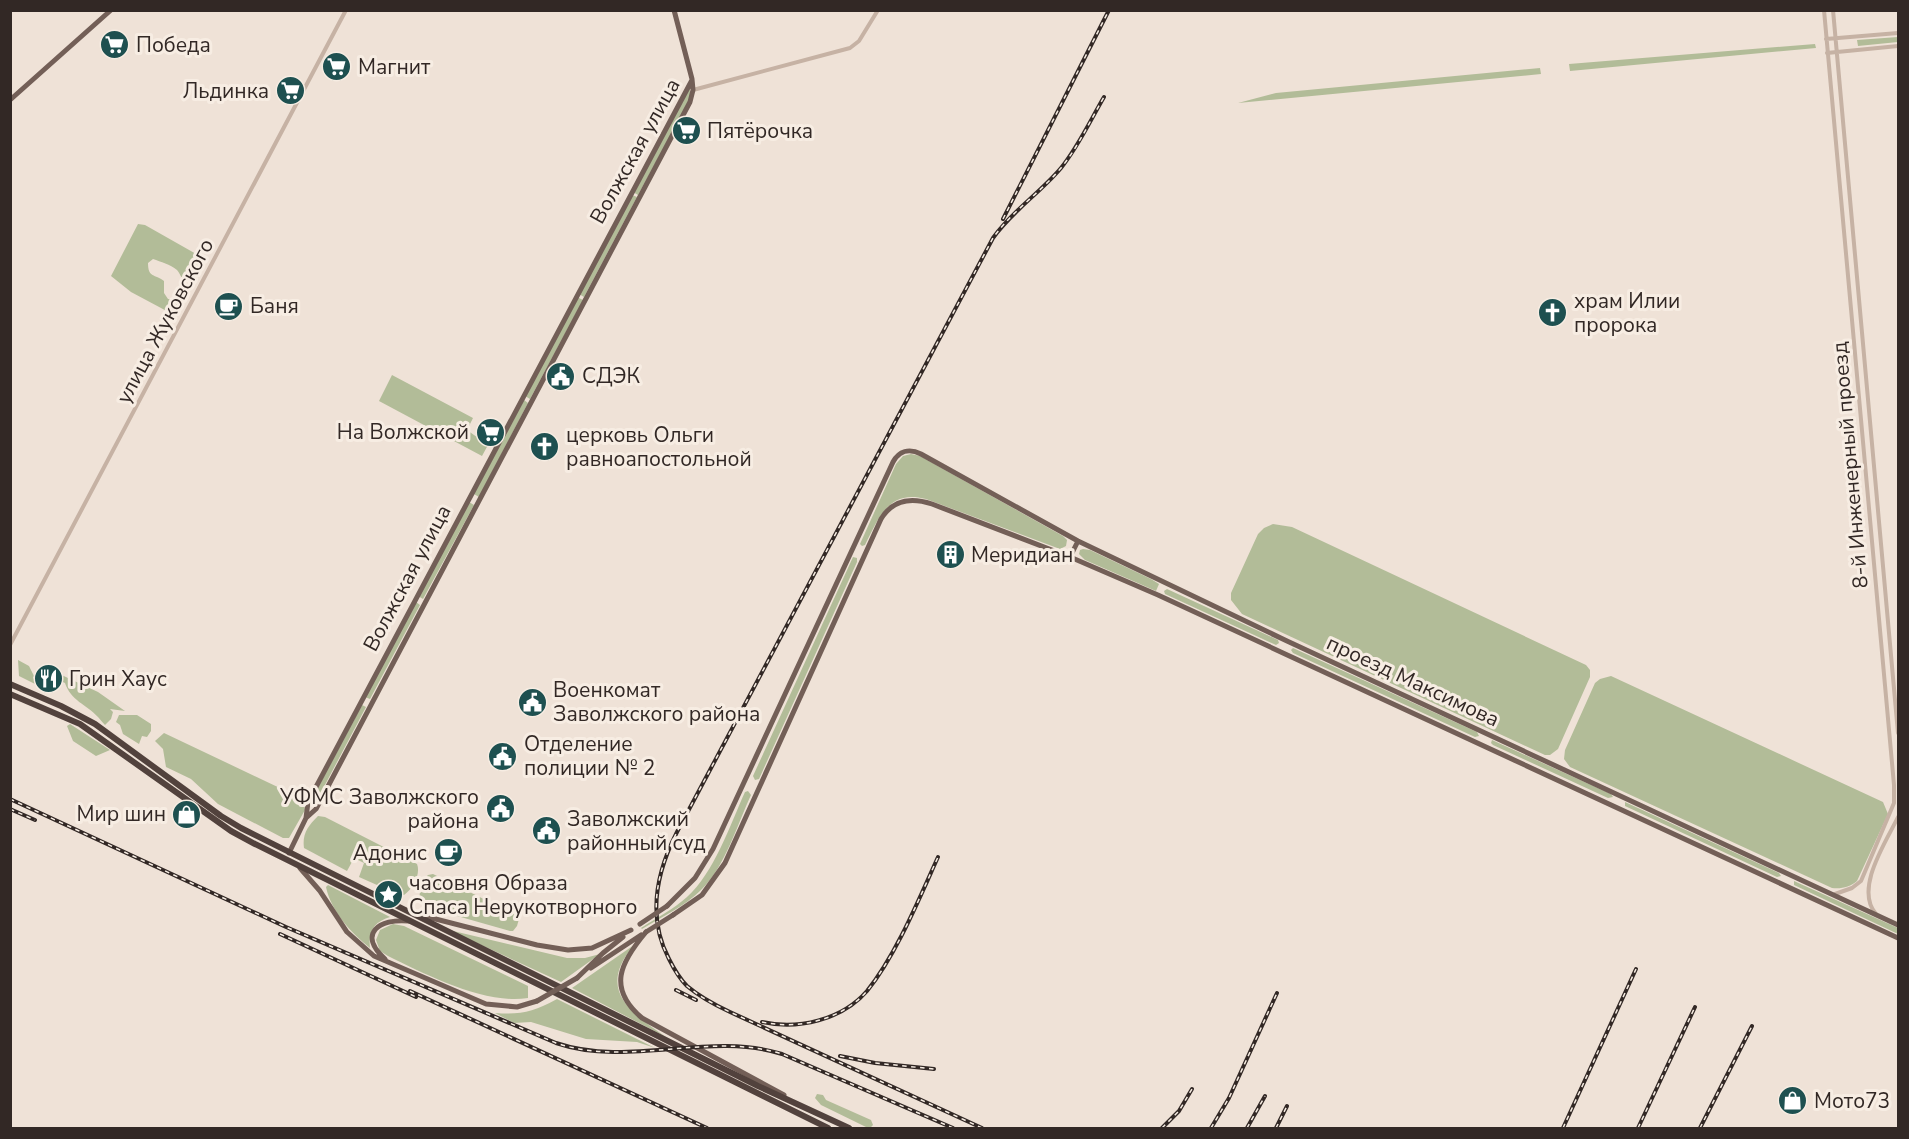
<svg xmlns="http://www.w3.org/2000/svg" width="1909" height="1139" font-family="'Nunito Sans',sans-serif">
<rect width="100%" height="100%" fill="#efe2d7"/>
<path fill="#b2bc98" d="M1898,37V42L1858,46L1857,40Z
M1815,44L1816,48L1570,71L1569,64Z
M1540,68L1541,74L1238,103L1276,93Z
M690,86V99L638,195L633,192Z
M632,195L637,197L584,297L579,294Z
M138,224L145,225L205,259L194,278L187,282C181,279 181,275 177,270C170,264 161,262 153,259L148,263C148,278 155,274 164,281V293L168,299L178,300L181,294L178,289L181,283L186,287L176,316L131,292L111,276Z
M577,297L583,300L530,399L525,396Z
M392,375L473,418L467,430L488,445L482,456L379,401Z
M524,400L528,403L479,497L474,494Z
M911,454L920,456L1063,536L1067,540L1066,546L1060,549L926,499C889,489 879,517 865,545L862,546L860,544L896,464L903,456Z
M469,502L474,505L423,599L418,596Z
M1273,524L1292,527L1586,665L1590,670V677L1558,749L1550,755H1545L1242,614L1231,600V593L1258,534L1264,528Z
M1083,549L1090,550L1151,579L1159,584L1156,591L1085,560L1079,554L1080,550Z
M853,557L857,558V562L759,779L755,780L753,776Z
M1167,589L1278,640L1279,643L1276,645L1165,594L1164,591Z
M416,602L420,605L370,699L365,697Z
M1293,648L1477,732L1479,736L1475,737L1293,653L1291,650Z
M18,660L29,666L34,676L33,678L38,682L35,684L19,676Z
M53,671L98,692L125,711L110,709L113,712L111,719L105,725C102,722 100,719 98,717C86,704 71,701 65,683L50,676L49,672Z
M1611,676L1883,802L1888,814L1857,881C1850,887 1842,889 1832,888L1570,767L1564,759L1565,750L1595,683L1600,679Z
M362,705L366,707L317,800L313,797Z
M119,715H137L151,724V731L147,737L142,736L139,744L123,734L120,725L116,722Z
M70,724L110,750L96,756L73,741L67,726Z
M164,733L303,799L305,810L289,838H283L218,804L191,779L166,767L163,749L155,741Z
M1492,740L1611,794L1613,797L1608,798L1493,745L1491,743Z
M748,791L751,795C737,825 725,867 701,890C685,906 662,917 642,929L641,928C656,918 674,909 687,897C714,873 730,825 745,792Z
M1625,802L1779,873L1781,876L1777,877L1625,806Z
M318,816L325,817L417,864C421,874 413,889 404,895L395,893L359,877L364,863L356,859L353,860L347,871L304,848C302,834 308,826 318,816Z
M433,874L514,914L519,919L517,926L513,931H510L436,910L419,901L421,882L428,875Z
M1794,881L1898,928V934L1794,885Z
M328,885L390,917C374,922 368,931 370,948C351,933 331,911 326,887Z
M393,924L404,926L528,986V998C485,1005 427,975 388,956L380,951L376,940L380,930Z
M449,930L567,958H585L600,954L561,982Z
M634,945C596,990 630,1012 666,1037L572,988Z
M557,999L655,1048L637,1042L586,1039L531,1022L514,1023L495,1013C521,1015 533,1012 557,999Z
M817,1094L823,1095L826,1100L871,1120L873,1125L870,1128L866,1127L821,1105L815,1098Z"/>
<g fill="none" stroke-linecap="round" stroke-linejoin="round">
<path stroke="#c6b2a4" stroke-width="4" d="M1824,10L1894,785V803L1861,881L1852,888L1835,894
M1833,10L1898,733
M1826,39L1898,33
M1827,53L1898,46
M693,90L850,48L859,41L878,10
M10,645L346,10
M1876,914C1854,889 1886,842 1898,817"/>
<path stroke="#735f57" stroke-width="5" d="M10,100L111,10
M1070,557L1078,541
M306,818L316,809L690,102L693,90L692,79L674,10
M289,853L306,818L308,802L692,80
M300,868L320,891L347,932L374,956L486,1004L517,1007L537,1001
M667,906L695,878L713,849L893,462C899,451 909,448 921,454L1078,541L1287,641L1898,925
M420,915L537,945L568,950L592,948L631,930
M673,915L702,895L725,863L881,519C893,499 911,497 932,504L1070,557L1158,595L1898,938
M646,932C620,963 607,988 642,1018L784,1095
M385,959C357,934 379,918 409,921
M591,968L641,935
M577,978L603,953L623,937"/>
<path stroke="#52423d" stroke-width="6" d="M10,684L61,706L95,724L221,816L241,828L758,1086L849,1128
M10,694L80,724L231,831L255,844L828,1128"/>
<defs>
<path id="rail" d="M1003,219L1109,10
M10,799L286,927L556,1043C630,1068 708,1031 782,1054L953,1128
M10,809L35,820
M280,934L416,997
M676,990L696,1000
M410,991L707,1128
M762,1022C798,1030 842,1020 867,991C896,955 919,899 938,857
M840,1056L875,1063L934,1069
M982,1128L730,1012C715,1005 700,997 687,986C679,978 674,969 669,959C647,917 656,873 677,832L993,238C1012,211 1040,193 1061,168C1078,147 1090,121 1104,97
M1162,1128L1179,1111L1192,1089
M1211,1128L1229,1098L1277,993
M1247,1128L1265,1096
M1276,1128L1287,1106
M1563,1128L1636,969
M1638,1128L1695,1007
M1700,1128L1752,1026"/>
</defs>
<use href="#rail" stroke="#322825" stroke-width="4"/>
<use href="#rail" stroke="#f7ede3" stroke-width="1.5" stroke-dasharray="4.5" stroke-linecap="butt"/>
<path stroke="#735f57" stroke-width="5" d="M640,924L667,906
M646,932L673,915
M537,1001L577,978"/>
</g>
<defs>
<symbol id="supermarket-disc" viewBox="-11 -11 22 22"><circle r="9.5" fill="#1e5050" stroke="#f7ede3"/><path d="M-6-5.5h2.5l.6 2H6L4.5 2H-2.5L-4.4-4H-6ZM-1.5 3.2a1.3 1.3 0 1 0 .1 0ZM3 3.2a1.3 1.3 0 1 0 .1 0Z" fill="#fff"/></symbol>
<symbol id="cafe-disc" viewBox="-11 -11 22 22"><circle r="9.5" fill="#1e5050" stroke="#f7ede3"/><path d="M-5.5-4.5H6V0H3Q3 3.5 0 3.5H-2.5Q-5.5 3.5-5.5 0ZM3-3.2v2h1.7v-2ZM-6 4.5H4V6H-6Z" fill="#fff"/></symbol>
<symbol id="church-disc" viewBox="-11 -11 22 22"><circle r="9.5" fill="#1e5050" stroke="#f7ede3"/><path d="M-1.2-6h2.4v3.5h3.3v2.4h-3.3V6h-2.4V-.1h-3.3v-2.4h3.3Z" fill="#fff"/></symbol>
<symbol id="civic-disc" viewBox="-11 -11 22 22"><circle r="9.5" fill="#1e5050" stroke="#f7ede3"/><path d="M-.6-6.5H3V-4.5H.6V-3L4-1V1h2V6H-6V1h2V-1L-.6-3ZM-1.2 2.5V6h2.4V2.5Z" fill="#fff"/></symbol>
<symbol id="building-disc" viewBox="-11 -11 22 22"><circle r="9.5" fill="#1e5050" stroke="#f7ede3"/><path d="M-4-6H4V6H1V3H-1V6H-4ZM-2.5-4.3h1.7v1.8h-1.7ZM.8-4.3h1.7v1.8H.8ZM-2.5-1h1.7V.8h-1.7ZM.8-1h1.7V.8H.8Z" fill="#fff"/></symbol>
<symbol id="restaurant-disc" viewBox="-11 -11 22 22"><circle r="9.5" fill="#1e5050" stroke="#f7ede3"/><path d="M-5-6h1v4h1v-4h1v4h1v-4h1v5L-1.5 .5V6h-2V.5L-5-1ZM5-6V6H3V1.5H1.5Q1.5-4 5-6Z" fill="#fff"/></symbol>
<symbol id="shop-disc" viewBox="-11 -11 22 22"><circle r="9.5" fill="#1e5050" stroke="#f7ede3"/><path d="M-5-2.5h2.3a2.7 3.5 0 0 1 5.4 0H5L5.5 6h-11ZM-1.5-2.5h3a1.5 2.3 0 0 0-3 0Z" fill="#fff"/></symbol>
<symbol id="sight-disc" viewBox="-11 -11 22 22"><circle r="9.5" fill="#1e5050" stroke="#f7ede3"/><path d="M0-6L1.8-2.2L6-1.7L2.9 1.2L3.7 5.4L0 3.3L-3.7 5.4L-2.9 1.2L-6-1.7L-1.8-2.2Z" fill="#fff"/></symbol>
</defs>
<g fill-rule="evenodd">
<use href="#supermarket-disc" x="98" y="28" width="33" height="33"/>
<use href="#supermarket-disc" x="320" y="50" width="33" height="33"/>
<use href="#supermarket-disc" x="274" y="74" width="33" height="33"/>
<use href="#supermarket-disc" x="670" y="114" width="33" height="33"/>
<use href="#cafe-disc" x="212" y="290" width="33" height="33"/>
<use href="#church-disc" x="1536" y="296" width="33" height="33"/>
<use href="#civic-disc" x="544" y="360" width="33" height="33"/>
<use href="#supermarket-disc" x="474" y="416" width="33" height="33"/>
<use href="#church-disc" x="528" y="430" width="33" height="33"/>
<use href="#building-disc" x="934" y="538" width="33" height="33"/>
<use href="#restaurant-disc" x="32" y="662" width="33" height="33"/>
<use href="#civic-disc" x="516" y="686" width="33" height="33"/>
<use href="#civic-disc" x="486" y="740" width="33" height="33"/>
<use href="#civic-disc" x="484" y="792" width="33" height="33"/>
<use href="#shop-disc" x="170" y="798" width="33" height="33"/>
<use href="#civic-disc" x="530" y="814" width="33" height="33"/>
<use href="#cafe-disc" x="432" y="836" width="33" height="33"/>
<use href="#sight-disc" x="372" y="878" width="33" height="33"/>
<use href="#shop-disc" x="1776" y="1084" width="33" height="33"/>
</g>
<g text-anchor="middle" dominant-baseline="central" stroke-width="6" stroke-linejoin="round" paint-order="stroke">
<g font-size="21" fill="#322825" stroke="#f7ede3" text-anchor="start">
<text x="136" y="45">Победа</text>
<text x="358" y="67">Магнит</text>
<text x="269" y="91" text-anchor="end">Льдинка</text>
<text x="707" y="131">Пятёрочка</text>
<text x="1574" y="301">храм Илии<tspan x="1574" dy="24">пророка</tspan></text>
<text x="250" y="306">Баня</text>
<text x="582" y="376">СДЭК</text>
<text x="469" y="432" text-anchor="end">На Волжской</text>
<text x="566" y="435">церковь Ольги<tspan x="566" dy="24">равноапостольной</tspan></text>
<text x="971" y="555">Меридиан</text>
<text x="69" y="679">Грин Хаус</text>
<text x="553" y="690">Военкомат<tspan x="553" dy="24">Заволжского района</tspan></text>
<text x="524" y="744">Отделение<tspan x="524" dy="24">полиции № 2</tspan></text>
<text x="479" y="797" text-anchor="end">УФМС Заволжского<tspan x="479" dy="24">района</tspan></text>
<text x="166" y="814" text-anchor="end">Мир шин</text>
<text x="567" y="819">Заволжский<tspan x="567" dy="24">районный суд</tspan></text>
<text x="427" y="853" text-anchor="end">Адонис</text>
<text x="409" y="883">часовня Образа<tspan x="409" dy="24">Спаса Нерукотворного</tspan></text>
<text x="1814" y="1101">Мото73</text>
</g>
<g font-size="21" fill="#322825" stroke="#f7ede3">
<text transform="translate(635 151) rotate(-61)">Волжская улица</text>
<text transform="translate(165 321) rotate(-62)">улица Жуковского</text>
<text transform="translate(1850 465) rotate(-95)">8-й Инженерный проезд</text>
<text transform="translate(407 578) rotate(-62)">Волжская улица</text>
<text transform="translate(1413 681) rotate(25)">проезд Максимова</text>
</g>
</g>
<rect width="1909" height="1139" fill="none" stroke="#322825" stroke-width="24"/>
</svg>
